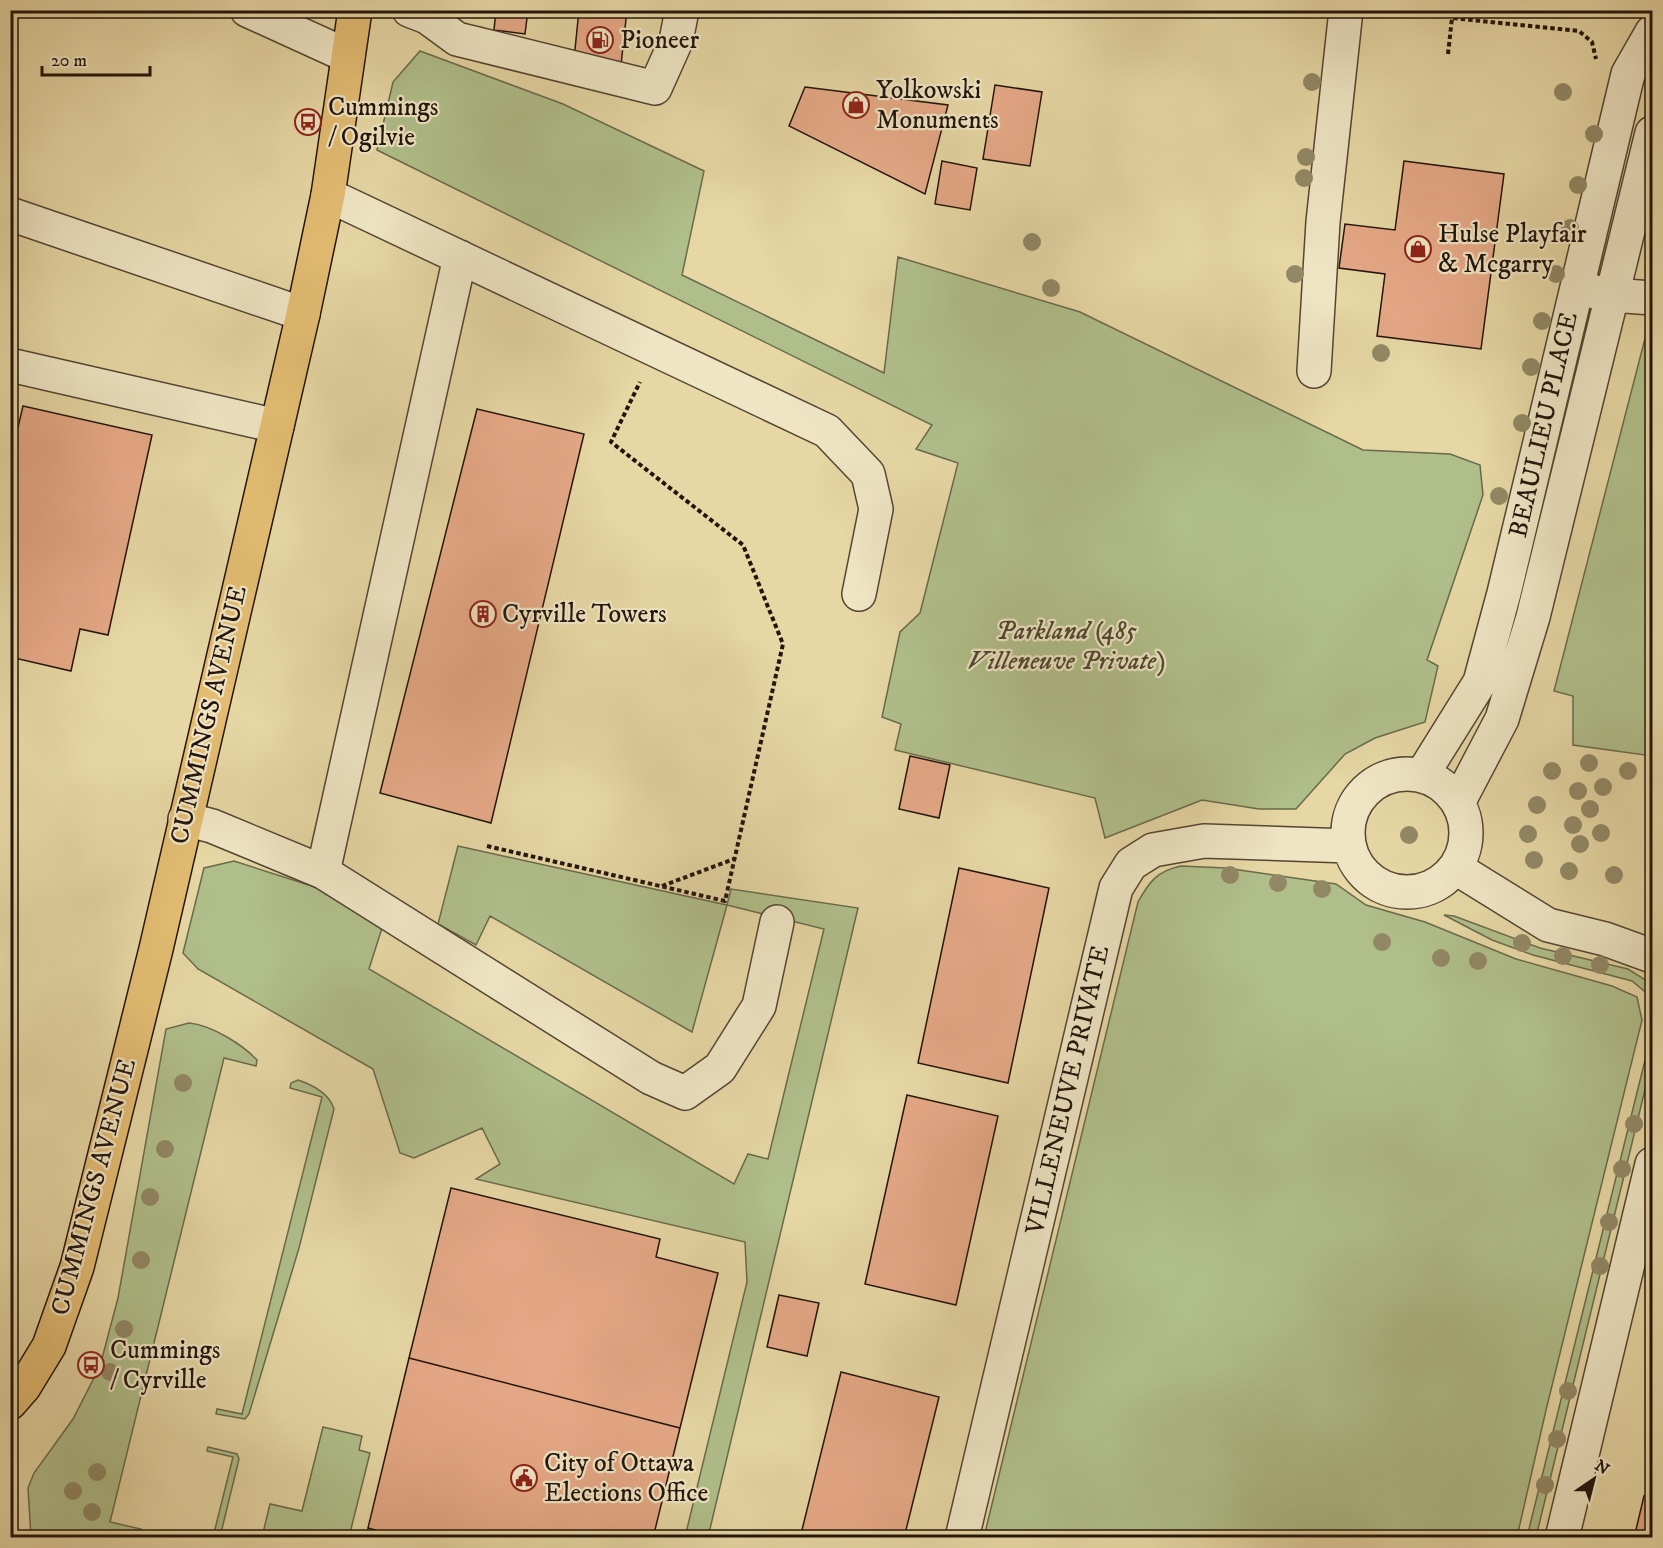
<svg xmlns="http://www.w3.org/2000/svg" width="1663" height="1548" font-family="'IM FELL DW Pica',serif">
<rect width="100%" height="100%" fill="#e6d7a4"/>
<filter id="stains"><feTurbulence type="fractalNoise" baseFrequency=".00333" numOctaves="4"/><feColorMatrix values="0 0 0 0 .2 0 0 0 0 .09 0 0 0 0 .02 0 0 0 .5 -.17"/></filter>
<radialGradient id="worn" r=".72"><stop offset=".6" stop-color="#630" stop-opacity="0"/><stop offset="1" stop-color="#630" stop-opacity=".3"/></radialGradient>
<path fill="#b0bf8a" stroke="#6a6a4c" stroke-width="1.5" d="M420,51L563,104L704,171L682,275L884,373L898,257L1080,312L1363,450L1450,454L1480,465L1483,495L1427,660L1438,666L1425,722L1375,738L1345,754L1296,809H1259L1202,800L1105,838L1095,798L895,750L901,724L882,717L900,632L920,613L958,463L916,449L932,425L377,150L393,82Z
M1649,323H1652V756L1573,745V696L1554,691Z
M458,846L727,905L731,889L858,908L708,1537H685L747,1282L745,1242L476,1179L500,1164L482,1128L414,1158L400,1153L373,1069L198,969L183,953L204,868L234,861L315,887L382,928L369,969L734,1184L748,1154L768,1159L824,929L727,905L692,1032L490,916L476,945L438,924Z
M1181,866L1226,868L1336,884L1366,905L1425,922L1516,959L1612,986L1637,997L1642,1020L1546,1410L1517,1537H984L1138,902C1149,882 1157,871 1181,866Z
M1444,915L1454,916L1540,948L1628,969L1644,979L1652,987V1017L1650,996L1632,981L1533,955L1492,940Z
M189,1023C211,1025 242,1044 257,1060L256,1066L224,1058L110,1522L141,1529L139,1537H31L28,1488L34,1473L73,1419L100,1366L118,1298L166,1029Z
M1652,1032V1061L1536,1537H1527Z
M298,1080C313,1085 329,1093 334,1109L299,1248L249,1414L245,1419L216,1414L217,1409L242,1414L322,1097L290,1088L291,1083Z
M323,1427L362,1436L359,1450L370,1453L349,1537H262L270,1504L302,1511Z
M208,1447L237,1454L239,1459L220,1537H213L233,1457L207,1451Z"/>
<path fill="#e5a886" stroke="#23140d" stroke-width="1.5" d="M496,10H528L525,34L494,30Z
M579,10H627L620,74L573,69Z
M995,85L1042,92L1030,166L983,159Z
M805,87L948,105L925,194L789,126Z
M942,161L977,168L970,210L935,204Z
M1404,161L1504,174L1481,349L1377,336L1385,274L1339,268L1345,224L1395,230Z
M23,406L152,435L108,635L80,629L71,671L10,657V462Z
M477,409L584,434L491,823L380,793Z
M910,756L950,765L939,818L899,809Z
M959,868L1049,888L1008,1083L918,1063Z
M907,1095L998,1116L956,1305L865,1284Z
M10,1161L15,1166V1183L10,1187Z
M451,1188L660,1239L656,1257L718,1273L680,1428L409,1358Z
M779,1295L819,1303L807,1356L767,1347Z
M409,1358L680,1428L653,1538H405L368,1528Z
M841,1372L939,1397L904,1538H800Z
M1644,1496L1652,1498V1538H1634Z
M368,1528L405,1538H366Z"/>
<g fill="none" stroke-linecap="round" stroke-linejoin="round">
<defs>
<path id="minor" d="M247,10L348,56
M409,10L427,17L457,39L655,88L676,41L682,10
M328,195L827,431L868,474L876,509L859,594
M10,214L303,314
M1590,291L1612,295L1652,298
M10,365L277,426
M1314,371L1323,222L1346,10
M1348 833a59 59 0 1 1 118 0a59 59 0 1 1-118 0Z
M1422,775L1480,682L1504,593L1628,74L1652,32
M1458,803L1502,719L1533,617L1652,133
M185,819L212,826L323,872L651,1078L685,1093L720,1068L759,1006L777,922
M1456,868L1548,925L1605,939L1652,956
M323,872L460,257
M962,1538L1116,888L1131,864L1153,850L1204,841L1349,846
M1562,1538L1652,1164"/>
<path id="major" d="M10,1403L24,1387L49,1346L77,1267L156,949L303,314L328,195L355,10"/>
</defs>
<use href="#minor" stroke="#544533" stroke-width="36"/>
<use href="#major" stroke="#23140d" stroke-width="36"/>
<path stroke="#23140d" stroke-width="4" stroke-dasharray="4.5 3" stroke-linecap="butt" d="M1448,54L1452,18L1579,31L1592,42L1596,59
M487,846L725,901L783,644L743,545L611,442L640,382
M662,886L734,859"/>
<use href="#minor" stroke="#efe5c4" stroke-width="33"/>
<use href="#major" stroke="#e3bc72" stroke-width="33"/>
</g>
<g fill="#928865">
<circle cx="1312" cy="82" r="9"/>
<circle cx="1563" cy="92" r="9"/>
<circle cx="1594" cy="134" r="9"/>
<circle cx="1306" cy="157" r="9"/>
<circle cx="1304" cy="178" r="9"/>
<circle cx="1578" cy="185" r="9"/>
<circle cx="1570" cy="228" r="9"/>
<circle cx="1032" cy="242" r="9"/>
<circle cx="1295" cy="274" r="9"/>
<circle cx="1556" cy="274" r="9"/>
<circle cx="1051" cy="288" r="9"/>
<circle cx="1542" cy="321" r="9"/>
<circle cx="1381" cy="353" r="9"/>
<circle cx="1531" cy="367" r="9"/>
<circle cx="1522" cy="423" r="9"/>
<circle cx="1499" cy="496" r="9"/>
<circle cx="1589" cy="763" r="9"/>
<circle cx="1552" cy="771" r="9"/>
<circle cx="1628" cy="771" r="9"/>
<circle cx="1603" cy="787" r="9"/>
<circle cx="1578" cy="791" r="9"/>
<circle cx="1537" cy="805" r="9"/>
<circle cx="1590" cy="809" r="9"/>
<circle cx="1573" cy="825" r="9"/>
<circle cx="1601" cy="833" r="9"/>
<circle cx="1528" cy="834" r="9"/>
<circle cx="1409" cy="835" r="9"/>
<circle cx="1580" cy="844" r="9"/>
<circle cx="1534" cy="860" r="9"/>
<circle cx="1569" cy="871" r="9"/>
<circle cx="1230" cy="875" r="9"/>
<circle cx="1614" cy="875" r="9"/>
<circle cx="1278" cy="883" r="9"/>
<circle cx="1322" cy="889" r="9"/>
<circle cx="1382" cy="942" r="9"/>
<circle cx="1522" cy="943" r="9"/>
<circle cx="1563" cy="956" r="9"/>
<circle cx="1441" cy="958" r="9"/>
<circle cx="1478" cy="961" r="9"/>
<circle cx="1600" cy="965" r="9"/>
<circle cx="183" cy="1083" r="9"/>
<circle cx="1634" cy="1124" r="9"/>
<circle cx="165" cy="1149" r="9"/>
<circle cx="1622" cy="1169" r="9"/>
<circle cx="150" cy="1197" r="9"/>
<circle cx="1609" cy="1222" r="9"/>
<circle cx="141" cy="1260" r="9"/>
<circle cx="1600" cy="1266" r="9"/>
<circle cx="124" cy="1329" r="9"/>
<circle cx="110" cy="1372" r="9"/>
<circle cx="1568" cy="1391" r="9"/>
<circle cx="1557" cy="1439" r="9"/>
<circle cx="97" cy="1472" r="9"/>
<circle cx="1545" cy="1485" r="9"/>
<circle cx="73" cy="1491" r="9"/>
<circle cx="92" cy="1512" r="9"/>
</g>
<defs>
<symbol id="fuel-ring" viewBox="-11 -11 22 22"><circle r="9.5" fill="#efe5c4" stroke="#8f2418" stroke-width="1.5"/><path d="M-5.5-6h7V0h2V4h1.3V-2.5L3-4.5l.8-.8L6-3V5H2.5V1h-1V6h-7ZM-4.2-4.7v3.2H.2V-4.7Z" fill="#8f2418"/></symbol>
<symbol id="shop-ring" viewBox="-11 -11 22 22"><circle r="9.5" fill="#efe5c4" stroke="#8f2418" stroke-width="1.5"/><path d="M-5-2.5h2.3a2.7 3.5 0 0 1 5.4 0H5L5.5 6h-11ZM-1.5-2.5h3a1.5 2.3 0 0 0-3 0Z" fill="#8f2418"/></symbol>
<symbol id="bus-ring" viewBox="-11 -11 22 22"><circle r="9.5" fill="#efe5c4" stroke="#8f2418" stroke-width="1.5"/><path d="M-5-6H5V4H4V6H2V4H-2V6H-4V4H-5ZM-3.5-4V0h7V-4ZM-3.5 1.2v1.5H-2V1.2ZM2 1.2v1.5H3.5V1.2Z" fill="#8f2418"/></symbol>
<symbol id="building-ring" viewBox="-11 -11 22 22"><circle r="9.5" fill="#efe5c4" stroke="#8f2418" stroke-width="1.5"/><path d="M-4-6H4V6H1V3H-1V6H-4ZM-2.5-4.3h1.7v1.8h-1.7ZM.8-4.3h1.7v1.8H.8ZM-2.5-1h1.7V.8h-1.7ZM.8-1h1.7V.8H.8Z" fill="#8f2418"/></symbol>
<symbol id="civic-ring" viewBox="-11 -11 22 22"><circle r="9.5" fill="#efe5c4" stroke="#8f2418" stroke-width="1.5"/><path d="M-.6-6.5H3V-4.5H.6V-3L4-1V1h2V6H-6V1h2V-1L-.6-3ZM-1.2 2.5V6h2.4V2.5Z" fill="#8f2418"/></symbol>
</defs>
<g fill-rule="evenodd">
<use href="#fuel-ring" x="585" y="25" width="30" height="30"/>
<use href="#shop-ring" x="841" y="90" width="30" height="30"/>
<use href="#bus-ring" x="293" y="107" width="30" height="30"/>
<use href="#shop-ring" x="1403" y="234" width="30" height="30"/>
<use href="#building-ring" x="468" y="599" width="30" height="30"/>
<use href="#bus-ring" x="76" y="1350" width="30" height="30"/>
<use href="#civic-ring" x="509" y="1463" width="30" height="30"/>
</g>
<g text-anchor="middle" dominant-baseline="central" stroke-width="4.5" stroke-linejoin="round" paint-order="stroke">
<g font-size="26" fill="#23140d" stroke="#efe5c4" text-anchor="start">
<text x="620" y="40">Pioneer</text>
<text x="876" y="90">Yolkowski<tspan x="876" dy="30">Monuments</tspan></text>
<text x="328" y="107">Cummings<tspan x="328" dy="30">/ Ogilvie</tspan></text>
<text x="1438" y="234">Hulse Playfair<tspan x="1438" dy="30">&amp; Mcgarry</tspan></text>
<text x="502" y="614">Cyrville Towers</text>
<text x="110" y="1350">Cummings<tspan x="110" dy="30">/ Cyrville</tspan></text>
<text x="544" y="1463">City of Ottawa<tspan x="544" dy="30">Elections Office</tspan></text>
</g>
<g font-size="26" fill="#23140d" stroke="#efe5c4">
<text transform="translate(1544 425) rotate(-77)">BEAULIEU PLACE</text>
<text transform="translate(209 715) rotate(-77)">CUMMINGS AVENUE</text>
<text transform="translate(1068 1090) rotate(-77)">VILLENEUVE PRIVATE</text>
<text transform="translate(94 1187) rotate(-75)">CUMMINGS AVENUE</text>
</g>
<g font-size="26" font-style="italic" fill="#4d4732" stroke="#efe5c4">
<text x="1066" y="631">Parkland (485<tspan x="1066" dy="30">Villeneuve Private)</tspan></text>
</g>
</g>
<rect width="1663" height="1548" fill="none" stroke="#e6d7a4" stroke-width="36"/>
<rect x="12" y="12" width="1639" height="1524" fill="none" stroke="#23140d" stroke-width="3"/>
<rect x="18" y="18" width="1627" height="1512" fill="none" stroke="#23140d" stroke-width="1.5"/>
<g transform="translate(1594 1479) rotate(35)" stroke="#efe5c4" stroke-width="4.5" paint-order="stroke">
<path d="M0-4.5L10 22L0 15L-10 22Z" fill="#23140d"/>
<text y="-9" font-size="16" font-weight="bold" text-anchor="middle" fill="#23140d">N</text>
</g>
<path d="M42 66v9h108v-9" fill="none" stroke="#23140d" stroke-width="3"/>
<text x="51" y="66" font-size="18" fill="#23140d" stroke="#efe5c4" stroke-width="4.5" paint-order="stroke">20 m</text>
<rect width="100%" height="100%" filter="url(#stains)"/>
<rect width="100%" height="100%" fill="url(#worn)"/>
</svg>
